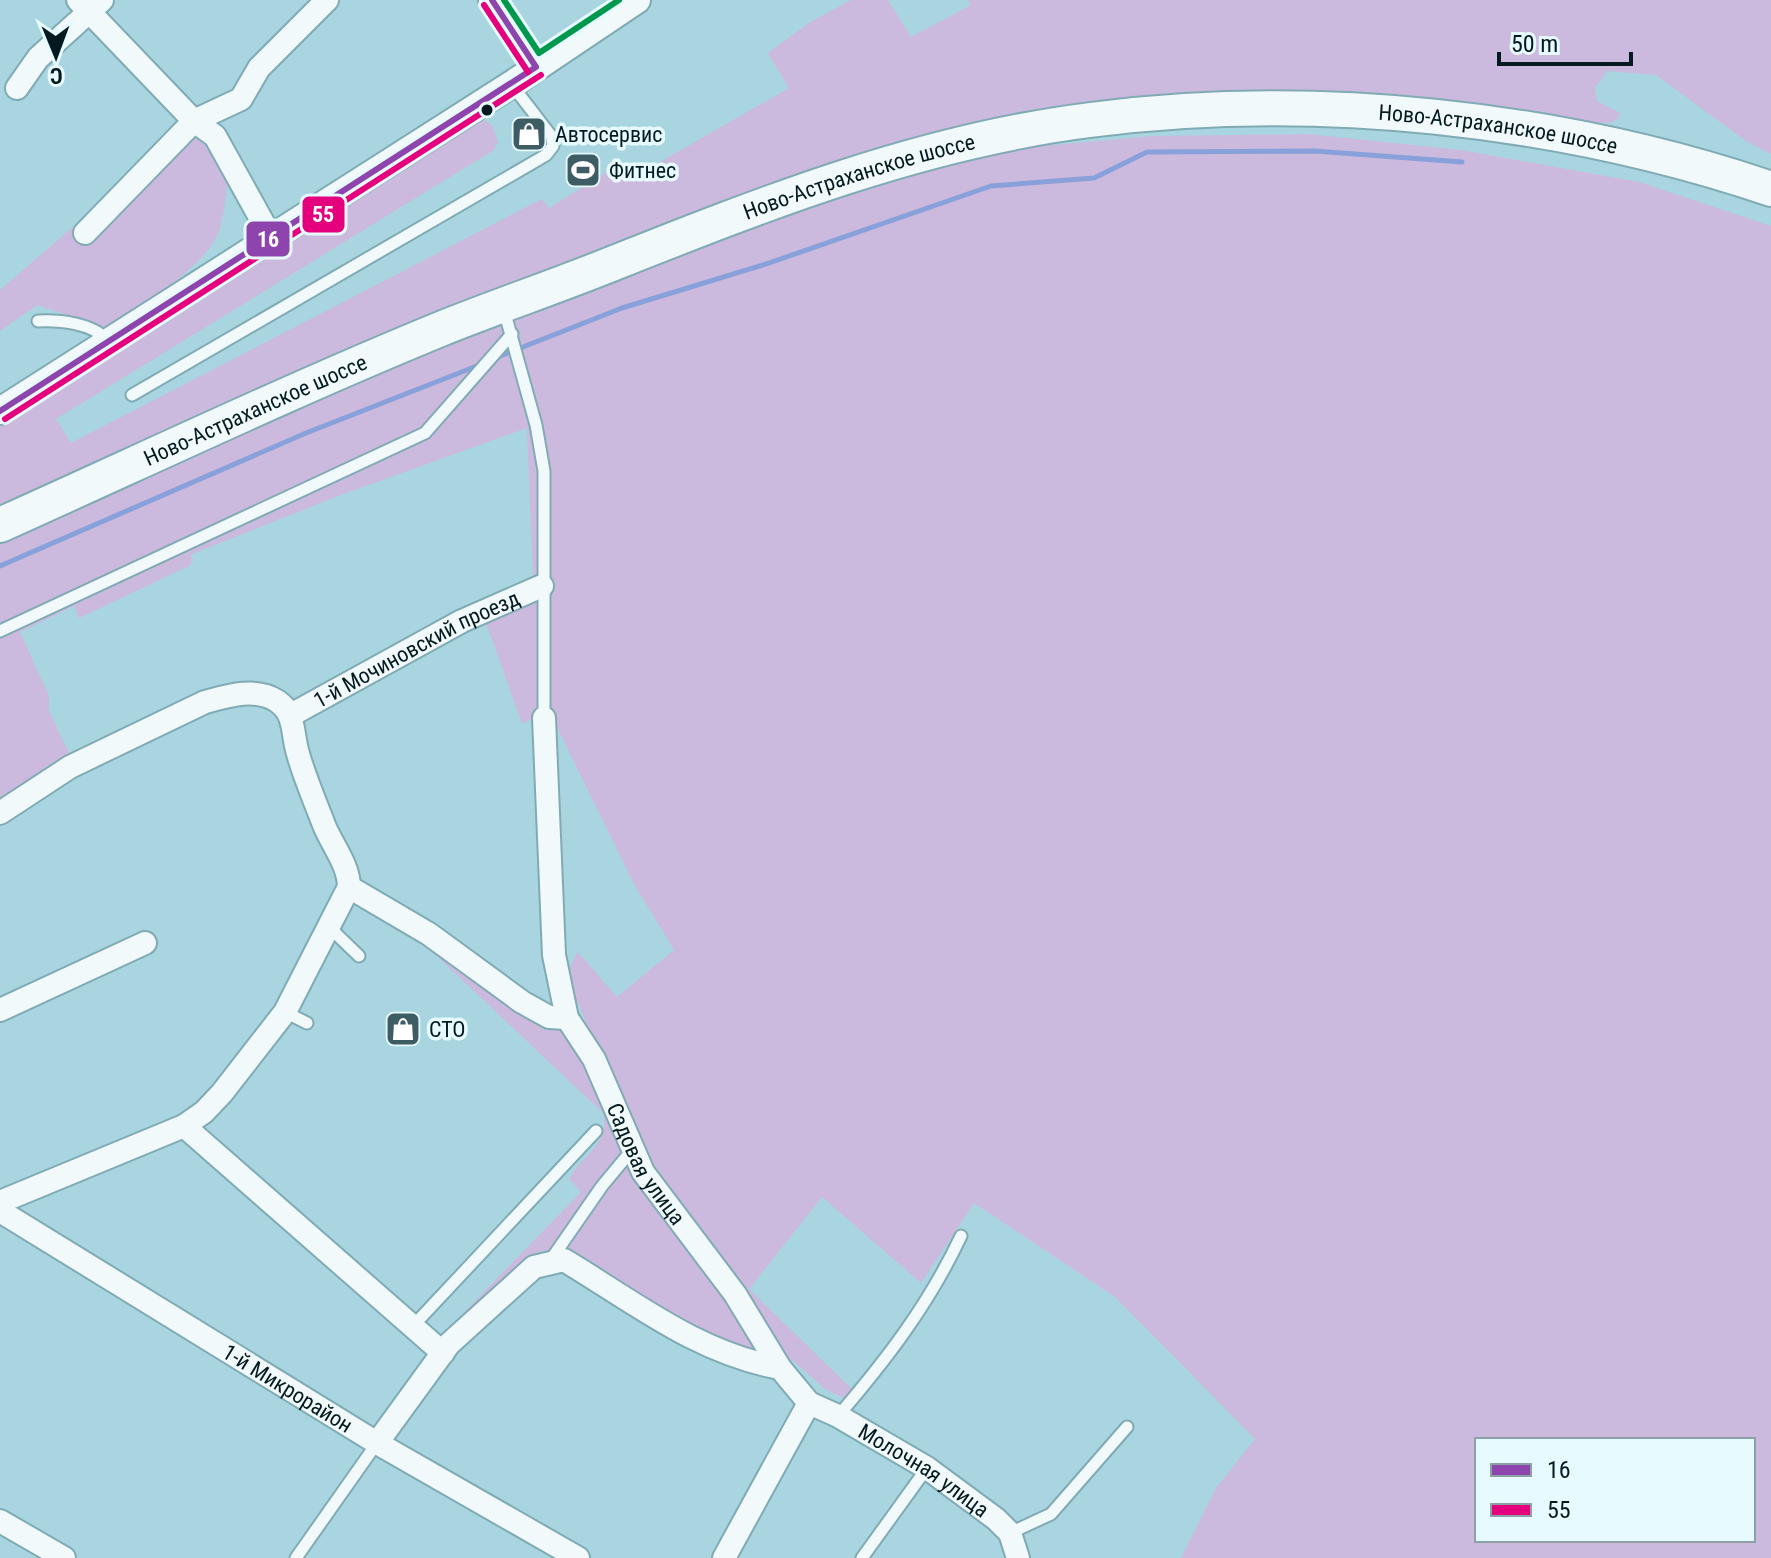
<svg xmlns="http://www.w3.org/2000/svg" width="1771" height="1558" font-family="'Roboto Condensed',sans-serif">
<rect width="100%" height="100%" fill="#a8d5e0"/>
<path fill="#ccb9de" fill-rule="evenodd" d="M851,0H888L911,37L971,5L968,0H1771V154L1746,141L1656,75L1607,71L1595,88L1597,101L1620,113L1617,120L1608,123L1024,118L0,517V421L478,117L492,125L498,142L494,150L56,419L71,443L542,199L549,208L620,164L634,177L789,88L768,53L809,23Z
M200,132L229,174C225,193 225,218 217,236C203,266 138,310 110,329L37,305L0,331V290L75,225L87,238L189,134Z
M1308,134L1461,150L1639,182L1771,226V1558H1181L1216,1488L1255,1439L1115,1297L974,1203L921,1283L822,1197L749,1289L853,1390L843,1398L825,1389L793,1361L693,1332L569,1254L543,1251L530,1257L453,1333L443,1334L581,1192L569,1179C581,1156 611,1143 603,1113L406,927L587,1029C581,995 555,986 578,952L617,997L674,950L634,884L549,711L522,724L485,620L482,604L533,577L527,428L341,495L192,554L191,565L79,618L74,606L20,632L49,696V711L70,755L0,807V541L451,337L740,229L895,177L961,159L1031,147L1153,136ZM1477,1440H1753V1540H1477Z"/>
<g fill="none" stroke-linecap="round" stroke-linejoin="round">
<path stroke="#88a1da" stroke-width="5" d="M495,358L622,308L769,263L991,186L1094,178L1147,152L1315,151L1462,162
M0,566L306,433L482,364"/>
<defs>
<path id="service" d="M504,310L536,425L544,471V718
M38,321C60,320 92,323 107,340
M132,395L546,155L553,146L552,137L512,85
M0,631L425,433L512,334
M328,926L359,956
M285,1012L307,1023
M550,1261L602,1186L632,1150
M413,1326L596,1131
M838,1416C887,1359 929,1304 961,1236
M1010,1533L1051,1514L1127,1427
M296,1558L377,1443
M862,1558L927,1468"/>
<g id="minor">
<path d="M78,0L194,121L215,136L271,237"/>
<path d="M17,88L38,58L102,0"/>
<path d="M85,233L194,121L241,99L259,68L327,0"/>
<path id="s1" d="M291,715L462,621L542,586"/>
<path id="s2" d="M544,718L554,955L567,1018L594,1059L643,1172L735,1294L780,1368L809,1403L838,1416L927,1468L996,1519L1010,1533L1018,1558"/>
<path d="M0,813L70,767L205,702C227,696 256,687 277,701C295,713 292,731 297,750C303,774 315,801 324,825C332,845 349,865 349,887L285,1012L222,1093L204,1112L184,1126L0,1202"/>
<path d="M349,887L429,934L522,1002L549,1017L567,1018"/>
<path d="M0,1010L145,943"/>
<path d="M184,1126L443,1353"/>
<path id="s3" d="M0,1211L377,1443L578,1558"/>
<path d="M377,1443L449,1344L534,1267L564,1260C634,1302 697,1353 780,1368"/>
<path d="M0,1521L64,1558"/>
<path d="M724,1558L809,1403"/>
</g>
<path id="tertiary" d="M492,0L536,67
M0,411L512,84L637,0"/>
<g id="primary">
<path id="s4" d="M0,525C147,459 294,389 443,328C498,306 554,287 609,265C765,203 922,141 1090,120C1312,91 1559,117 1771,189"/>
</g>
</defs>
<use href="#service" stroke="#80abb5" stroke-width="15"/>
<use href="#minor" stroke="#80abb5" stroke-width="26"/>
<use href="#tertiary" stroke="#80abb5" stroke-width="30"/>
<use href="#primary" stroke="#80abb5" stroke-width="38"/>
<use href="#service" stroke="#f2f9fa" stroke-width="11"/>
<use href="#minor" stroke="#f2f9fa" stroke-width="22"/>
<use href="#tertiary" stroke="#f2f9fa" stroke-width="26"/>
<use href="#primary" stroke="#f2f9fa" stroke-width="34"/>
<defs>
<path id="bus-1" d="M492,0L536,67
M0,411L536,67"/>
<path id="bus-2" d="M484,5L528,72
M5,419L541,75"/>
<path id="bus-3" d="M504,0L539,53L619,0"/>
</defs>
<use href="#bus-1" stroke="#e7faff" stroke-width="12"/>
<use href="#bus-2" stroke="#e7faff" stroke-width="12"/>
<use href="#bus-3" stroke="#e7faff" stroke-width="12"/>
<use href="#bus-1" stroke="#8e44ad" stroke-width="6"/>
<use href="#bus-2" stroke="#e5007d" stroke-width="6"/>
<use href="#bus-3" stroke="#00984c" stroke-width="6"/>
</g>
<defs>
<symbol id="shop-square" viewBox="-11 -11 22 22"><rect x="-9" y="-9" width="18" height="18" rx="4" fill="#3d5c63" stroke="#e7faff"/><path d="M-5-2.5h2.3a2.7 3.5 0 0 1 5.4 0H5L5.5 6h-11ZM-1.5-2.5h3a1.5 2.3 0 0 0-3 0Z" fill="#fff"/></symbol>
<symbol id="stadium-square" viewBox="-11 -11 22 22"><rect x="-9" y="-9" width="18" height="18" rx="4" fill="#3d5c63" stroke="#e7faff"/><path d="M0-5a6.5 5 0 1 0 0 10a6.5 5 0 1 0 0-10ZM-3.5-1.8h7v3.6h-7Z" fill="#fff"/></symbol>
</defs>
<g fill-rule="evenodd">
<use href="#shop-square" x="509" y="114" width="40" height="40"/>
<use href="#stadium-square" x="563" y="150" width="40" height="40"/>
<use href="#shop-square" x="383" y="1009" width="40" height="40"/>
</g>
<circle fill="#031b20" stroke="#e7faff" stroke-width="3" cx="487" cy="110" r="7"/>
<g text-anchor="middle" dominant-baseline="central" stroke-width="7" stroke-linejoin="round" paint-order="stroke">
<g font-size="22" fill="#031b20" stroke="#e7faff">
<text stroke="none"><textPath href="#s4" startOffset="1576">Ново-Астраханское шоссе</textPath></text>
<text stroke="none"><textPath href="#s4" startOffset="928">Ново-Астраханское шоссе</textPath></text>
<text stroke="none"><textPath href="#s4" startOffset="280">Ново-Астраханское шоссе</textPath></text>
<text stroke="none"><textPath href="#s1" startOffset="142">1-й Мочиновский проезд</textPath></text>
<text stroke="none"><textPath href="#s2" startOffset="468">Садовая улица</textPath></text>
<text stroke="none"><textPath href="#s3" startOffset="338">1-й Микрорайон</textPath></text>
<text stroke="none"><textPath href="#s2" startOffset="892">Молочная улица</textPath></text>
</g>
<g font-size="22" fill="#031b20" stroke="#e7faff" text-anchor="start">
<text x="555" y="134">Автосервис</text>
<text x="609" y="170">Фитнес</text>
<text x="429" y="1029">СТО</text>
</g>
</g>
<g stroke="#e7faff" stroke-width="3">
<rect x="301" y="195" width="45" height="39" rx="8" fill="#e5007d"/>
<rect x="245" y="220" width="46" height="38" rx="8" fill="#8e44ad"/>
</g>
<g font-size="22" text-anchor="middle" font-weight="bold" fill="#fff">
<text x="323" y="222">55</text>
<text x="268" y="247">16</text>
</g>
<rect x="1475" y="1438" width="280" height="104" fill="#e7faff" stroke="#8ca1a6" stroke-width="2"/>
<rect x="1491" y="1464" width="40" height="12" fill="#8e44ad" stroke="#8ca1a6" stroke-width="2"/>
<text x="1547" y="1478" font-size="24" fill="#031b20">16</text>
<rect x="1491" y="1504" width="40" height="12" fill="#e5007d" stroke="#8ca1a6" stroke-width="2"/>
<text x="1547" y="1518" font-size="24" fill="#031b20">55</text>
<g transform="translate(56 56) rotate(179)" stroke="#e7faff" stroke-width="6" paint-order="stroke">
<path d="M0-6L14 30L0 20L-14 30Z" fill="#031b20"/>
<text y="-12" font-size="22" font-weight="bold" text-anchor="middle" fill="#031b20">С</text>
</g>
<path d="M1499 52v12h132v-12" fill="none" stroke="#031b20" stroke-width="4"/>
<text x="1511" y="52" font-size="24" fill="#031b20" stroke="#e7faff" stroke-width="6" paint-order="stroke">50 m</text>
</svg>
